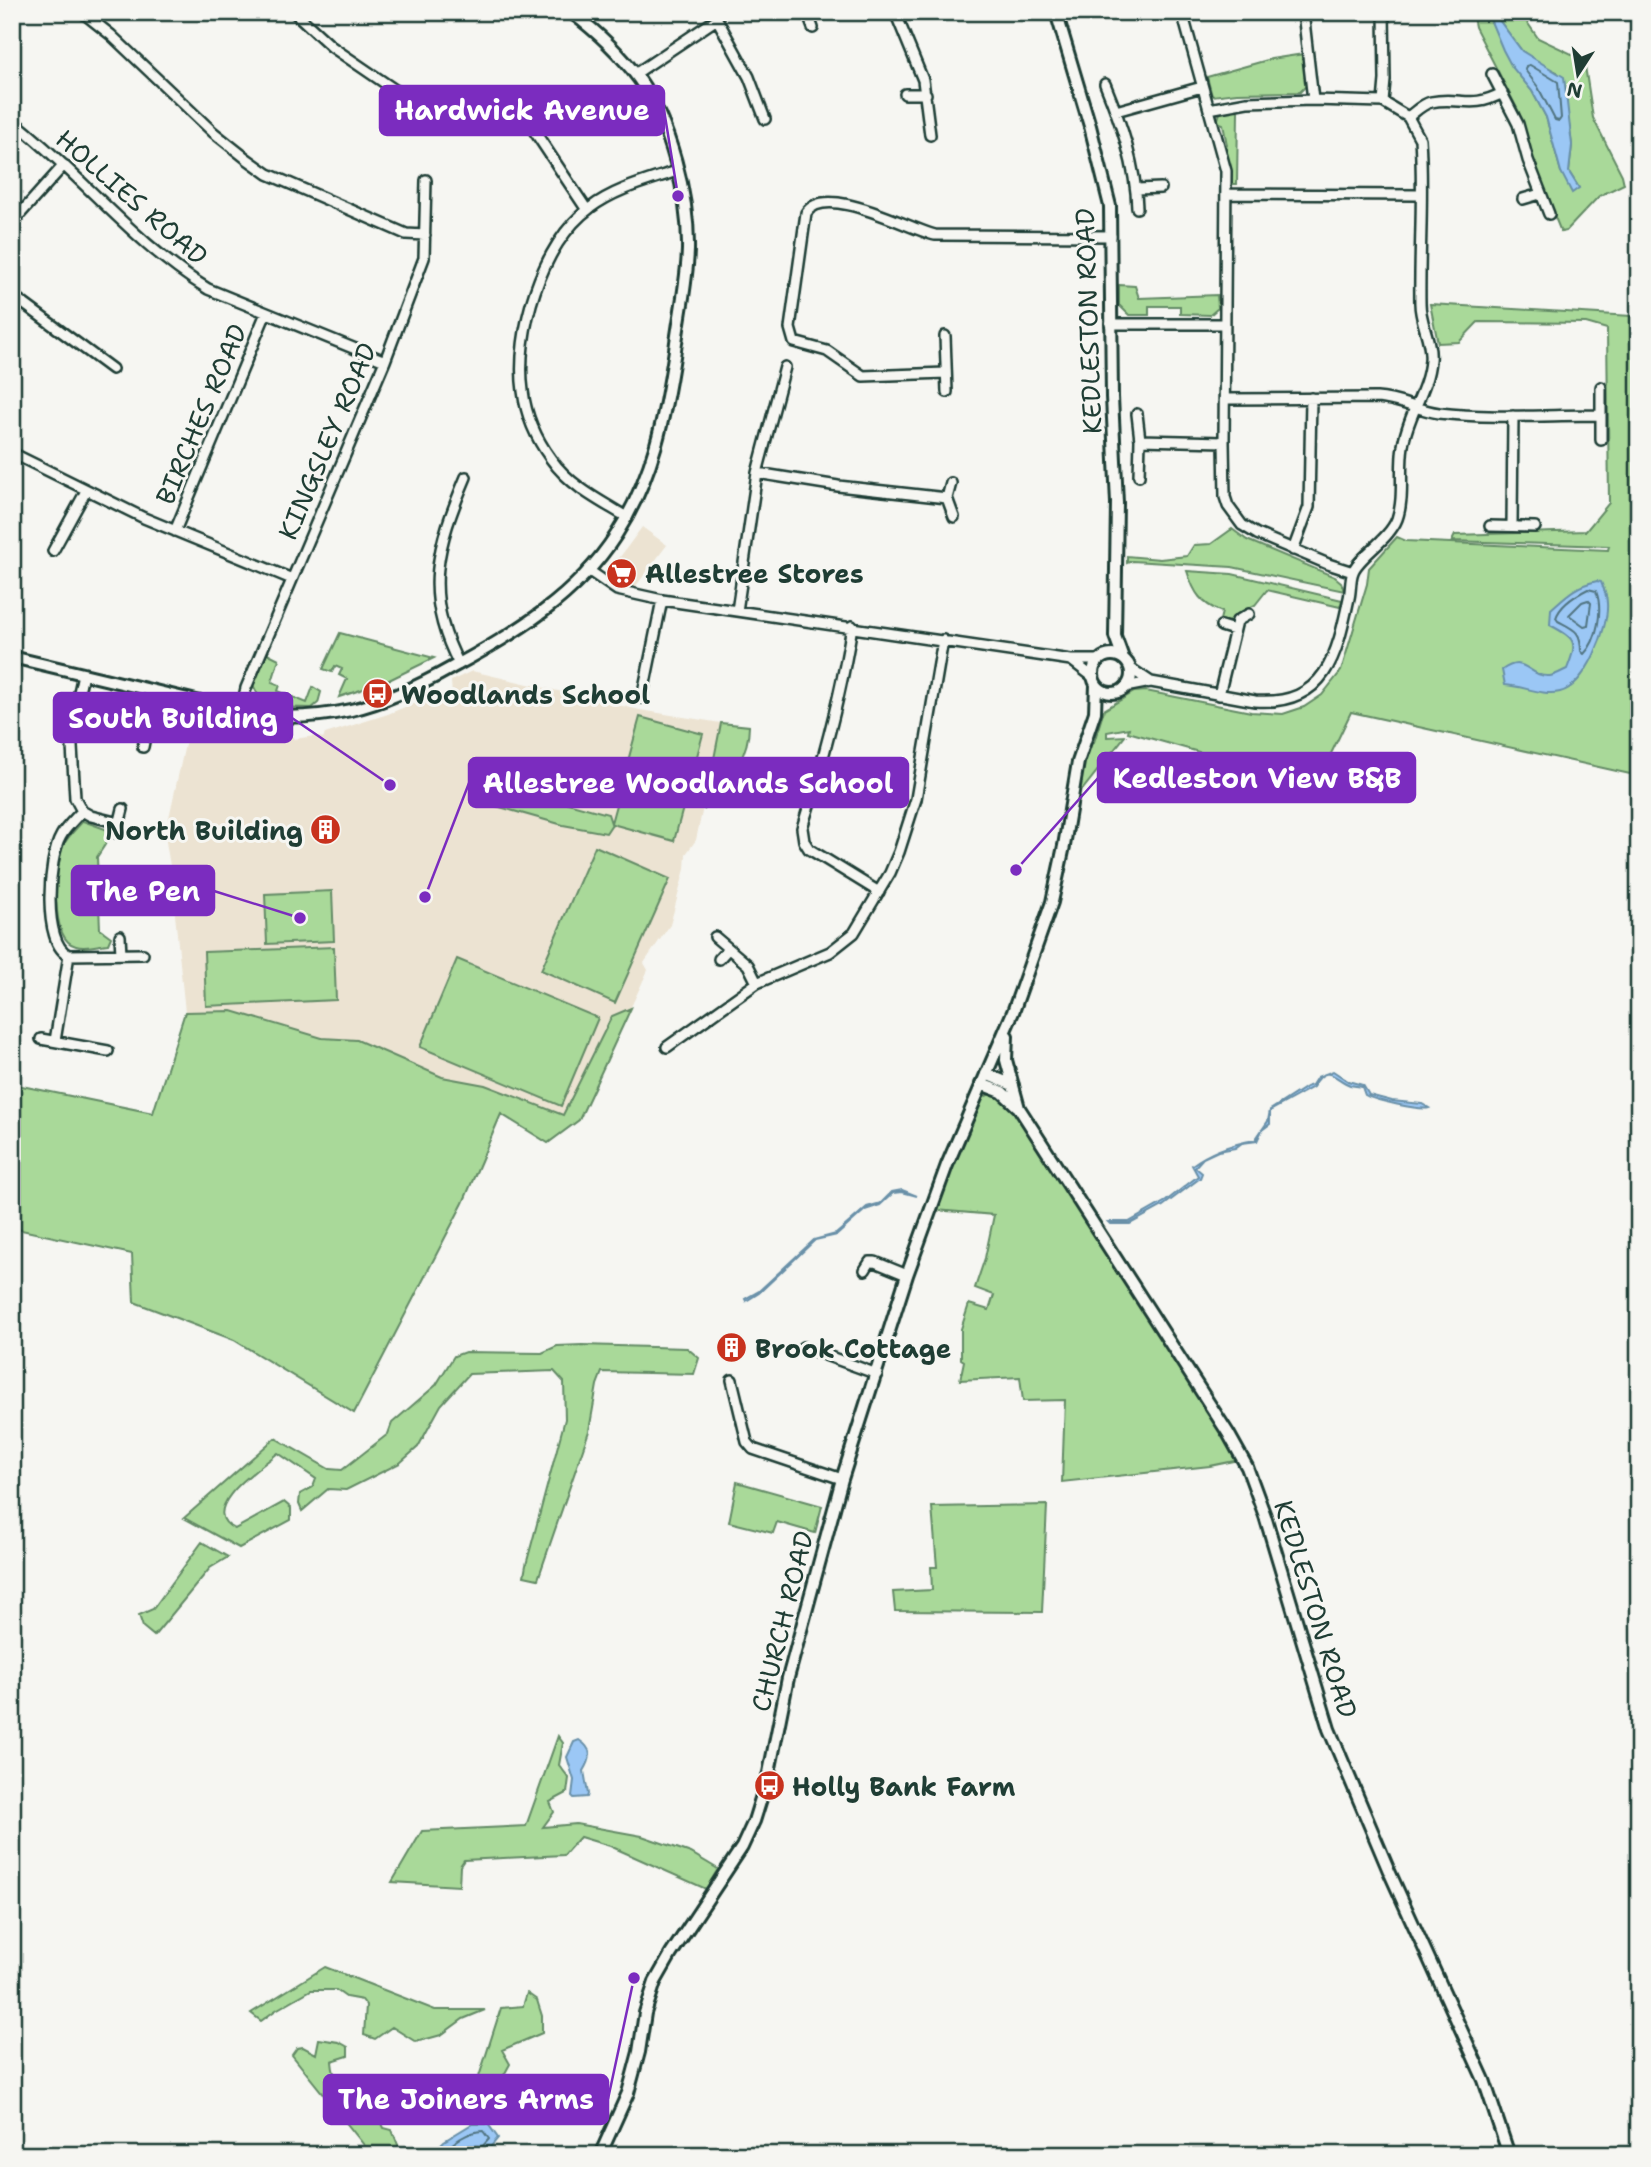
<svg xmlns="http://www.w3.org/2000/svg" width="1651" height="2167" font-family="'Shantell Sans',sans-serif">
<rect width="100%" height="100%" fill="#f6f6f2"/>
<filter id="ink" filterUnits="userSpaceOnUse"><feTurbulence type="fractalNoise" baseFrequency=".0143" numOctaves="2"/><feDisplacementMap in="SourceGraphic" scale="14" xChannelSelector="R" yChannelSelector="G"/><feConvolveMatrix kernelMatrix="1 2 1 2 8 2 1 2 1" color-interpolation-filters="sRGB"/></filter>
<g filter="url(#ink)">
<path fill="#ece3d2" d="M642,527L667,545L633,590L609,572Z
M472,671L640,710L721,723L696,840L686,854L685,869L670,925L644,963L648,970L579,1120L548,1143L442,1077L357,1040L322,1038L232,1011L185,1012L170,866L165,836L191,717L243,727L288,730L294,739L315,736L323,738L325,734L388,714L426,698L452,696L451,681Z"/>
<path fill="#a9d999" stroke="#648b66" stroke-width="2" d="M1472,12H1487L1512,66L1532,91L1546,117L1561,172L1579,188L1569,172L1572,145L1567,110V89L1557,72L1540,64L1522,51L1493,12H1520L1538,38L1572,54L1585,66L1593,118L1622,175L1624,184L1599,196L1566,231L1561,232L1532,161L1519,112L1475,27Z
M1304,54L1307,85L1300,92L1237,93L1212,96L1207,77L1271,59Z
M1233,107L1238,111L1237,184H1232L1225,149L1227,145L1223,124L1217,122L1220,113Z
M1119,285L1135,286L1139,298L1217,295L1218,308L1210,315L1180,314V306H1149V315H1129L1119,305Z
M1430,304L1632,316L1638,315L1639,312V776L1351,712L1316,785L1128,732L1129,728L1107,732V737L1125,736L1083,789H1077L1088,746L1094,742L1104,710L1134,692L1146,691L1251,712L1283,714L1304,707L1322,695L1341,671L1367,584L1369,568L1397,537L1406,541L1608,550L1609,546L1452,541L1455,535L1586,531L1609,503L1607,329L1586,323L1478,322L1459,342L1438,343Z
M1232,529L1247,540L1335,577L1341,582L1344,591L1232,567L1132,561L1127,563V556L1160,559L1187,556L1194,545L1211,544Z
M1187,571L1232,574L1342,600L1340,607L1267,590L1255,605L1237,614L1228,622L1220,620L1222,612C1201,604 1194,593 1187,571Z
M340,633L434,658L385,682L339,697L347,679L339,675L342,669L335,666L332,672L323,669Z
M267,653L279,659L272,682L280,685L278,691L307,703L313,687L321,692L318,703L312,708L264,707L253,685Z
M640,717L703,734L674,841L612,824L606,833L563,825L489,804L510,787L608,814L611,823Z
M721,723L749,726C749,761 724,784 704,810Z
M83,821L108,830L110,837L97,857L100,929L111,937L108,944C98,945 86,949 76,946C49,940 55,867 63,846C67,837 76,829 83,821Z
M595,846L670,879L615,1003L541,970Z
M332,891L334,941L267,944L265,894Z
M334,947L336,1000L206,1006L204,952Z
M457,959L598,1018L561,1106L420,1047Z
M631,1008L579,1120L548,1143L501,1114L463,1203L354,1413L234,1340L134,1302L132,1254L12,1228V1084L153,1113L185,1012L232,1011L322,1038L357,1040L442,1077L485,1085L563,1115L612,1016Z
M990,1094H997L1015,1108L1239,1460L1210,1466L1062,1482L1065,1400L1023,1401L1020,1377L960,1380L964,1361L961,1359V1329L969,1304L989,1310L994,1295L975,1288L985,1258L994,1215L936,1210L977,1108L983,1098Z
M582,1345L687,1348L699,1358L694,1374L602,1372L597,1385L589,1431L538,1579L524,1576L526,1565L565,1419L564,1382L554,1371L469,1374L441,1405L418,1447L400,1463L346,1490L328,1489L302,1511L299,1504L300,1494L313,1487L316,1479L278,1453C261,1467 195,1510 235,1529L284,1502L291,1508V1520L239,1548L184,1518L275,1438L329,1469L342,1470L388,1434L392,1423L436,1385L454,1356L465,1352L542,1353L557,1346Z
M737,1482L822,1506L815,1533L777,1522L773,1533L729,1522Z
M1047,1505L1042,1612L895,1611L893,1592L932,1590L931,1567H937L932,1507Z
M202,1542L228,1557L210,1568L154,1636L143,1627L139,1615L153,1609Z
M558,1736L563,1743L559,1765L569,1778L567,1793L550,1802L554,1812L543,1827L576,1824L642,1836L691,1853L718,1869L706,1889L610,1846L580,1837L564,1855L464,1860L460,1866L459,1886L392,1882L422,1831L526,1826Z
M325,1967L435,2010H485L463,2019L441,2035L416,2042L392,2027L375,2039L364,2035L366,2005L362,2000L346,1997L336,1990H311L276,2010L261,2021L251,2013Z
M527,1993L537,2000L542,2016V2033L502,2050L510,2064L497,2088L478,2080L501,2008L523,2006Z
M319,2039L339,2042L348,2047V2056L332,2061C333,2079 344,2101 358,2112H377L384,2128L392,2130L402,2155H372L292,2055L297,2048L303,2047L316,2054Z"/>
<path fill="#9bc7f5" stroke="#6990a8" stroke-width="2" d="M1487,12H1493L1522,51L1564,77L1572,145L1569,172L1579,188L1572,193L1561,172L1546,117L1532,91L1512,67L1503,50Z
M1597,581L1601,582C1604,589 1607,596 1607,603C1609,628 1586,686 1560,692C1542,696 1523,686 1505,685L1502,670C1526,653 1528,678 1550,676C1556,675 1562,671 1567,669C1578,641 1576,639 1550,625L1551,609C1568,594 1575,586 1597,581Z
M1333,1071L1348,1081L1363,1085L1369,1095L1392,1101L1422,1104L1429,1108C1421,1111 1373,1100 1365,1095L1362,1087C1358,1086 1354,1086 1350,1085C1335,1080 1327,1061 1313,1087L1270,1111V1124L1262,1130L1257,1141L1242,1143L1235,1148L1218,1151L1203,1158L1195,1167L1202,1173L1200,1178L1163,1206L1130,1224H1110L1108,1222H1129L1166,1201L1198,1176L1192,1165C1211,1151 1232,1144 1255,1140L1268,1121L1270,1110L1306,1087L1312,1085L1317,1077Z
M902,1190L917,1196L902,1192L893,1193L880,1205L865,1210L837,1235L815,1240L759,1293L746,1301L745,1299L759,1291L814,1240L836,1234L867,1207L881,1203L892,1192Z
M579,1740C593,1749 592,1758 584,1771L588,1794L587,1797L574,1798L572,1796L574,1780L567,1757L574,1742Z
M472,2124H488L498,2138L484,2155H436L435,2150L444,2141Z"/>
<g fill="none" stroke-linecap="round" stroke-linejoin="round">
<path stroke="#517481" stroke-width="2" d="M1530,65L1558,82L1561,118L1559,121L1555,120L1538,87L1525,70L1526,66Z
M1588,589L1596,591C1603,609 1598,640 1584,654L1581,651C1581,631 1575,630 1558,621L1556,618C1560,605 1576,595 1588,589Z
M1588,600L1591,603L1588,625L1584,626L1569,615L1582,602Z
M442,2155C450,2143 469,2131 483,2131L489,2139L481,2148L479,2155"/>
<defs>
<path id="minor" d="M82,12L111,35L213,132L247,159L268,174L406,234L425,235
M294,12L332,47L442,122
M807,12L813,28
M895,12L923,80L930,135
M1182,12L1226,171L1224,442L1225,497L1228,506L1242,525L1257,534L1328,564L1353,572
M1303,12L1313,100
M635,74L717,19L749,77L765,119
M1492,74L1518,124L1528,160L1549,214
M1105,84C1121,123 1136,166 1137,208
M905,94H926
M509,101L525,117L587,210
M1383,102L1385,80L1384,12
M1116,111L1202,87
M1408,117C1415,112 1422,104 1431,102C1460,96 1471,110 1502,93
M12,120C80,173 134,244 208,289L385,361
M509,120L518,110
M1137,189L1161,188
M1227,194L1420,195
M1523,199L1540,194
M12,223L64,165
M12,295L112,369
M1110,324H1225
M945,336L947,392
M946,373L863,376L827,351L794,342L790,328L806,213C826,182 908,229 935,235L1111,236
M1225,399L1377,398C1399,399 1417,410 1439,413C1492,419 1547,415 1600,415
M1137,414L1140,440L1139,476
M1140,440L1224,442
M1601,440V387
M12,453L144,518L292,579
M757,473L838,486L947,498L954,517
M947,498L951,483
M627,517C600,501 570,486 551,459C537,440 526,416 523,391C515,334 541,243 590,208C615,189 647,181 677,171
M1490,526L1535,527
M1512,526L1513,416
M175,531L266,313
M1293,550L1309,507L1311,398
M53,551L86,491
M588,570L617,590L662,600L1071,660H1098
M737,611L757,473L785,367
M852,626C841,695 823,762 802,828L804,841L809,849L879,892
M1221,626L1234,630
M1071,660L1093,677
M459,664C422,594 437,546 466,477
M1130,668L1151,682L1255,701C1326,706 1337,655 1349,598C1351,590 1350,579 1353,572C1358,557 1389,540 1397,519C1405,497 1399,470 1403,446C1407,416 1428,390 1430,360C1432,341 1420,323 1420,303C1419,249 1424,193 1420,139L1408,117L1383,102L1313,100L1247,102L1209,109
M83,674L71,729L75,798L82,811L91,816L119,823
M1125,687L1151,682
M1219,695L1237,621L1249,614
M642,698L662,600
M241,712L246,688L385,361L424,258L426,180
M143,747L154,692
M82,811C75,819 66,827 61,836C48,858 42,945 69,955L143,954
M117,833L123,809
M120,936L121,954
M715,937L748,965L757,983
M719,959L728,949
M41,1039L108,1051
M55,1041L69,955
M667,1047L757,983L830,952L854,933L890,873L899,852L916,799L943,640
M865,1270L870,1262H875L907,1275
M803,1347L877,1374
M732,1380L747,1442L753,1449L842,1479"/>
<path id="tertiary" d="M1056,12L1090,126L1110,206L1112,397L1117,503L1115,636L1123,658
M1093 674a19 19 0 1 1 38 0a19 19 0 1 1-38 0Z
M12,657L251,714C284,719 318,717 351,710C387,702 421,685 453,667C516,633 576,597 616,535C653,478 665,416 675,350C679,317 687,283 688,250C689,196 670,123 639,79C620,53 596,31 571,12
M1007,1036L1006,1060L1019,1108L1228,1433L1247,1467L1265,1516L1329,1729L1389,1871L1484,2080L1509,2155
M986,1074L1013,1085
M981,1084L1002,1092L1017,1106
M600,2155L628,2093L639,2052L645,2013L655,1982L671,1954L742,1847L754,1821L769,1773L788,1678L842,1479L907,1275L947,1165L1013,1012L1052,902L1064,846L1078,762L1095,712L1096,685"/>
</defs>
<use href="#minor" stroke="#1f3d34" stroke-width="14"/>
<use href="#tertiary" stroke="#1f3d34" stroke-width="16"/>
<use href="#minor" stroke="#f6f6f2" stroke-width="9"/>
<use href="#tertiary" stroke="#f6f6f2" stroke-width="10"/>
</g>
</g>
<defs>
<symbol id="supermarket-disc" viewBox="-11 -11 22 22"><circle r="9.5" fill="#c8321e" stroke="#f6f6f2"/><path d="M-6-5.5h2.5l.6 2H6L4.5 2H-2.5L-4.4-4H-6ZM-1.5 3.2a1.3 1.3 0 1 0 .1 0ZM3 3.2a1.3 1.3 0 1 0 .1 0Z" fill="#fff"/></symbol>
<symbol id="bus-disc" viewBox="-11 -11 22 22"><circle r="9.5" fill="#c8321e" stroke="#f6f6f2"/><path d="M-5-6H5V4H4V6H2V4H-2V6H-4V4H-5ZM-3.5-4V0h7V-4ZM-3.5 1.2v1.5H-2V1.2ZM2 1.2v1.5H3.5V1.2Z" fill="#fff"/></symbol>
<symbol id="building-disc" viewBox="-11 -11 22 22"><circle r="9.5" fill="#c8321e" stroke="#f6f6f2"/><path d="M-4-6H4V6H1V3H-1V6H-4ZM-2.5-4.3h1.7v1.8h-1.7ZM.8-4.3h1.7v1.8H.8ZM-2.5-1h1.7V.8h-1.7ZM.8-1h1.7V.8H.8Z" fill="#fff"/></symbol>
</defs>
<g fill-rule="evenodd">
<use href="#supermarket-disc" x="604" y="556" width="35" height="35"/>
<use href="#bus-disc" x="360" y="676" width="35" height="35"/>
<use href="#building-disc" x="308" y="812" width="35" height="35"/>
<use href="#building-disc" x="714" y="1330" width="35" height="35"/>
<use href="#bus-disc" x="752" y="1768" width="35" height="35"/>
</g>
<g text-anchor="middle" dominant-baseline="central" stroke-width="6" stroke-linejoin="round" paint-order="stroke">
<g font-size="26" fill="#1f3d34" stroke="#f6f6f2">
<text transform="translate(132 197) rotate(41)">HOLLIES ROAD</text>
<text transform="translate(1088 321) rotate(-92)">KEDLESTON ROAD</text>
<text transform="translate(201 414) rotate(-67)">BIRCHES ROAD</text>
<text transform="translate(327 441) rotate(-67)">KINGSLEY ROAD</text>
<text transform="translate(1316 1609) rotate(73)">KEDLESTON ROAD</text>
<text transform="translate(782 1621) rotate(-76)">CHURCH ROAD</text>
</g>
<g font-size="26" font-weight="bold" fill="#1f3d34" stroke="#f6f6f2" text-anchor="start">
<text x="645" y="573">Allestree Stores</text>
<text x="401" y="694">Woodlands School</text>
<text x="303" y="830" text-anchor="end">North Building</text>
<text x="755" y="1348">Brook Cottage</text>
<text x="792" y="1786">Holly Bank Farm</text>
</g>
</g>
<path fill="none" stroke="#7b2cbf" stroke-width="2.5" d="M678 196L664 110M390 785L292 718M1016 870L1098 778M425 897L469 783M300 918L214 891M634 1978L608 2099"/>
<g fill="#7b2cbf" stroke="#f6f6f2" stroke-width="2.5">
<circle cx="678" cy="196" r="7"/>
<circle cx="390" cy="785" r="7"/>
<circle cx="1016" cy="870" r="7"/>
<circle cx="425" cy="897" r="7"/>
<circle cx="300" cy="918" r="7"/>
<circle cx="634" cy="1978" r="7"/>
</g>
<g fill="#7b2cbf" stroke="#7b2cbf" stroke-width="2.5">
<rect x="380" y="86" width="284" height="49" rx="7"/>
<rect x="54" y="693" width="238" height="49" rx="7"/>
<rect x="1098" y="753" width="317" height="49" rx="7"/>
<rect x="469" y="758" width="439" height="49" rx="7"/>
<rect x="72" y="866" width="142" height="49" rx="7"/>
<rect x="324" y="2075" width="284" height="49" rx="7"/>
</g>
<g font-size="28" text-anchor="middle" font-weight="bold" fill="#fff">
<text x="522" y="120">Hardwick Avenue</text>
<text x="173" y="728">South Building</text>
<text x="1257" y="788">Kedleston View B&amp;B</text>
<text x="688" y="793">Allestree Woodlands School</text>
<text x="143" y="901">The Pen</text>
<text x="466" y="2109">The Joiners Arms</text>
</g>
<rect width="1651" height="2167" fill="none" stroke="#f6f6f2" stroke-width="42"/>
<rect x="21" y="21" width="1609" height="2125" fill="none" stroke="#1f3d34" stroke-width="2.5" filter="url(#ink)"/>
<g transform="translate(1578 74) rotate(192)" stroke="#f6f6f2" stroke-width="5" paint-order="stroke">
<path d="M0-5L12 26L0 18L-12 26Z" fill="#1f3d34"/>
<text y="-10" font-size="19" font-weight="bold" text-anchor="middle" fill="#1f3d34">N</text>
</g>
</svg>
